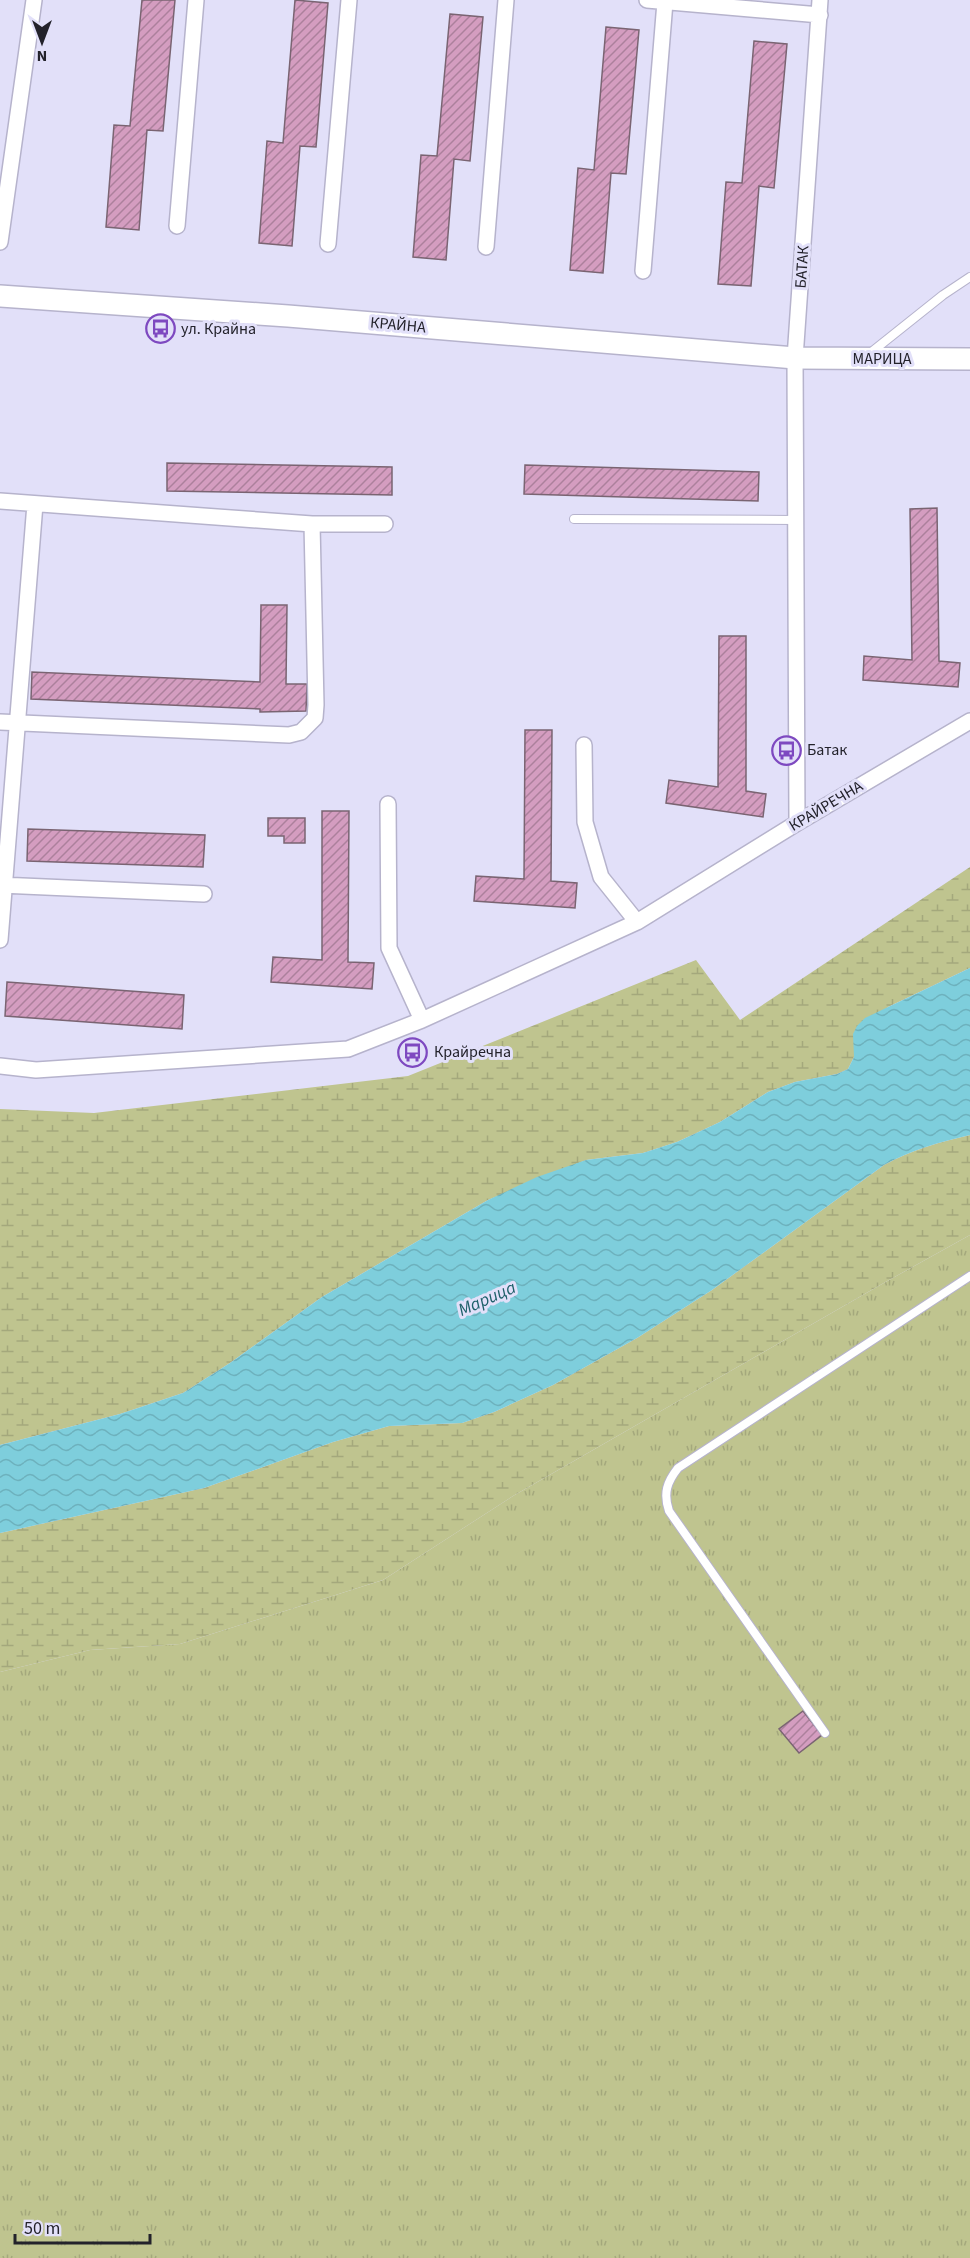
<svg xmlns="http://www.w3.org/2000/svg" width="970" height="2258" font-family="'Source Sans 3',sans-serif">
<defs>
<pattern id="grass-tufts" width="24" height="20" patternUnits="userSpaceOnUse" patternTransform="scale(1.5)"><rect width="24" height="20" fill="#bfc48f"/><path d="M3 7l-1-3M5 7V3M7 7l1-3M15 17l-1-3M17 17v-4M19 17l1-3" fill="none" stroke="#a4a87c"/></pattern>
<pattern id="wetland-marsh" width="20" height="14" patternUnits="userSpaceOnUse" patternTransform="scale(1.5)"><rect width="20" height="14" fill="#bfc48f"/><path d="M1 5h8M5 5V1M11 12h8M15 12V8" fill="none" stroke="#a4a87c"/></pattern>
<pattern id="water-waves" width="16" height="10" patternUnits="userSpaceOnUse" patternTransform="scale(1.5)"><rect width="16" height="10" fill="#7ecedc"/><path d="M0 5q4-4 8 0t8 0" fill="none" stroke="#6db1bd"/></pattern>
<pattern id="building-hatch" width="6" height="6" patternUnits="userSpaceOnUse" patternTransform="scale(1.5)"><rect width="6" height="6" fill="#d49dc0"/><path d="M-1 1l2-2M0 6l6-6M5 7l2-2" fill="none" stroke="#ac809c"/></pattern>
</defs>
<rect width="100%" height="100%" fill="#e2e0f9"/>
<path fill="url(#grass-tufts)" d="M970,1235V2258H0V1672L90,1650L180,1644L383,1580L513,1496L882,1284Z"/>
<path fill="url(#wetland-marsh)" d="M970,867V968L888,1007L855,1049L854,1057L848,1069L837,1074L795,1082L768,1092L720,1122L677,1142L643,1153L586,1160L488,1200L322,1297L230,1363L183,1393L120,1414L0,1445V1109L94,1113L408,1076L696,960L740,1020Z
M970,1135V1235L882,1284L513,1496L383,1580L180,1644L90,1650L0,1672V1533L204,1488L333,1442L389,1426L462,1423L494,1412L553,1385L637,1338L712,1290L884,1165C911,1150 940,1142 970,1135Z"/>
<path fill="url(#water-waves)" d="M970,968V1135C940,1142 911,1150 884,1165L712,1290L637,1338L553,1385L494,1412L462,1423L389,1426L333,1442L204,1488L0,1533V1445L120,1414L183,1393L230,1363L322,1297L488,1200L537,1177L586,1160L643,1153L677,1142L720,1122L768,1092L795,1082L837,1074L848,1069L854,1057L853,1034L857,1026L865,1018Z"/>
<path fill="url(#building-hatch)" stroke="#7a6472" stroke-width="1.5" d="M142,0H175L163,131L147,130L139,230L106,227L114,125L130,126Z
M295,0L328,3L316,147L300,146L292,246L259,243L267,141L283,143Z
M450,14L483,17L470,161L454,159L446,260L413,257L421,155L437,156Z
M606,27L639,30L626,174L611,173L603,273L570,270L578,168L594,170Z
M754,41L787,44L774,188L759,186L751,286L718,284L726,182L742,183Z
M167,463L392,467V495L167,491Z
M525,465L759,472L758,501L524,494Z
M937,508L939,661L960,663L958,687L863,680L864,656L912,660L910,509Z
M261,605H287L286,684H307L306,711L260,712V709L31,699L32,672L260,682Z
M719,636H746V791L766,794L763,817L666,803L669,780L718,787Z
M525,730H552L551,881L577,883L575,908L474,901L476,876L524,879Z
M322,811H349L348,962L374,963L372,989L271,982L273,957L322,960Z
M268,818H305V843H284V836H268Z
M28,829L205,835L203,867L27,861Z
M7,982L184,995L182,1029L5,1016Z
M803,1711L822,1735L799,1753L779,1729Z"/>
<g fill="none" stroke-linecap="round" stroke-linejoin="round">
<defs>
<path id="lane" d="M869,354L943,295L970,277
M574,519L796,520
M825,1733L669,1511C663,1493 667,1482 678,1468L970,1276"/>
<path id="street" d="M647,0L820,15
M177,226L196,0
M0,242L34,0
M328,244L349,0
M486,247L506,0
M643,271L665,2
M0,501L312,524H385
M0,722L289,735L301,732L315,718L316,705L312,524
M584,745L585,822L601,877L637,922
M388,804L389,948L422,1020
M797,823L795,358L820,0
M0,885L204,894
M0,940L35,504
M0,1066L36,1070L348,1049L422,1020L637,922L797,823L970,721"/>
<path id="secondary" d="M0,296L288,316L795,358L970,359"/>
</defs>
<use href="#lane" stroke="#b6b3cc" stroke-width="10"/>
<use href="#street" stroke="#b6b3cc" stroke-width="18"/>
<use href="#secondary" stroke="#b6b3cc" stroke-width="24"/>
<use href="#lane" stroke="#fff" stroke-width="8"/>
<use href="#street" stroke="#fff" stroke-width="15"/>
<use href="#secondary" stroke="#fff" stroke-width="21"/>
</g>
<defs>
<symbol id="bus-ring" viewBox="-11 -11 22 22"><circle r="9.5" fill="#e2e0f9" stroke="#7e49c0" stroke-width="1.5"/><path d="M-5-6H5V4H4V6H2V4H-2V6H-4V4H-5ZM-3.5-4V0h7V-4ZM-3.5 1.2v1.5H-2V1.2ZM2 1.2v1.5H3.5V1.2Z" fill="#7e49c0"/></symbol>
</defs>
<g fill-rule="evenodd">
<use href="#bus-ring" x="144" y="312" width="33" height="33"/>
<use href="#bus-ring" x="770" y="734" width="33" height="33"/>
<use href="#bus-ring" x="396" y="1036" width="33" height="33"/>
</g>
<g text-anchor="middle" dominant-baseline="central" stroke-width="6" stroke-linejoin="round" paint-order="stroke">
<g font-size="16" fill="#23222b" stroke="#e2e0f9">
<text transform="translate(802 267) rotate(-86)">БАТАК</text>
<text transform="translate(398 325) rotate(5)">КРАЙНА</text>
<text x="882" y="359">МАРИЦА</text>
<text transform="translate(826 806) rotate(-31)">КРАЙРЕЧНА</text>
</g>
<g font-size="16" fill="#23222b" stroke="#e2e0f9" text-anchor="start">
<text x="181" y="329">ул. Крайна</text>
<text x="807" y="750">Батак</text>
<text x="434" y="1052">Крайречна</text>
</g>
<g font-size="18" font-style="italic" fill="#1e606a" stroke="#e2e0f9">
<text transform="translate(487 1299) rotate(-24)">Марица</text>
</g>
</g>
<g transform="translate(42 42) rotate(180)" stroke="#e2e0f9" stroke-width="4.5" paint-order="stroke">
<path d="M0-4.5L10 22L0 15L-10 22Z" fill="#23222b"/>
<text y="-9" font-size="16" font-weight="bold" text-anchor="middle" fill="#23222b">N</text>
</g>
<path d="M15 2234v9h135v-9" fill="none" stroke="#23222b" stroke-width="3"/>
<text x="24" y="2234" font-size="18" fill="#23222b" stroke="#e2e0f9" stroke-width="4.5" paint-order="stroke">50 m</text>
</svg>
